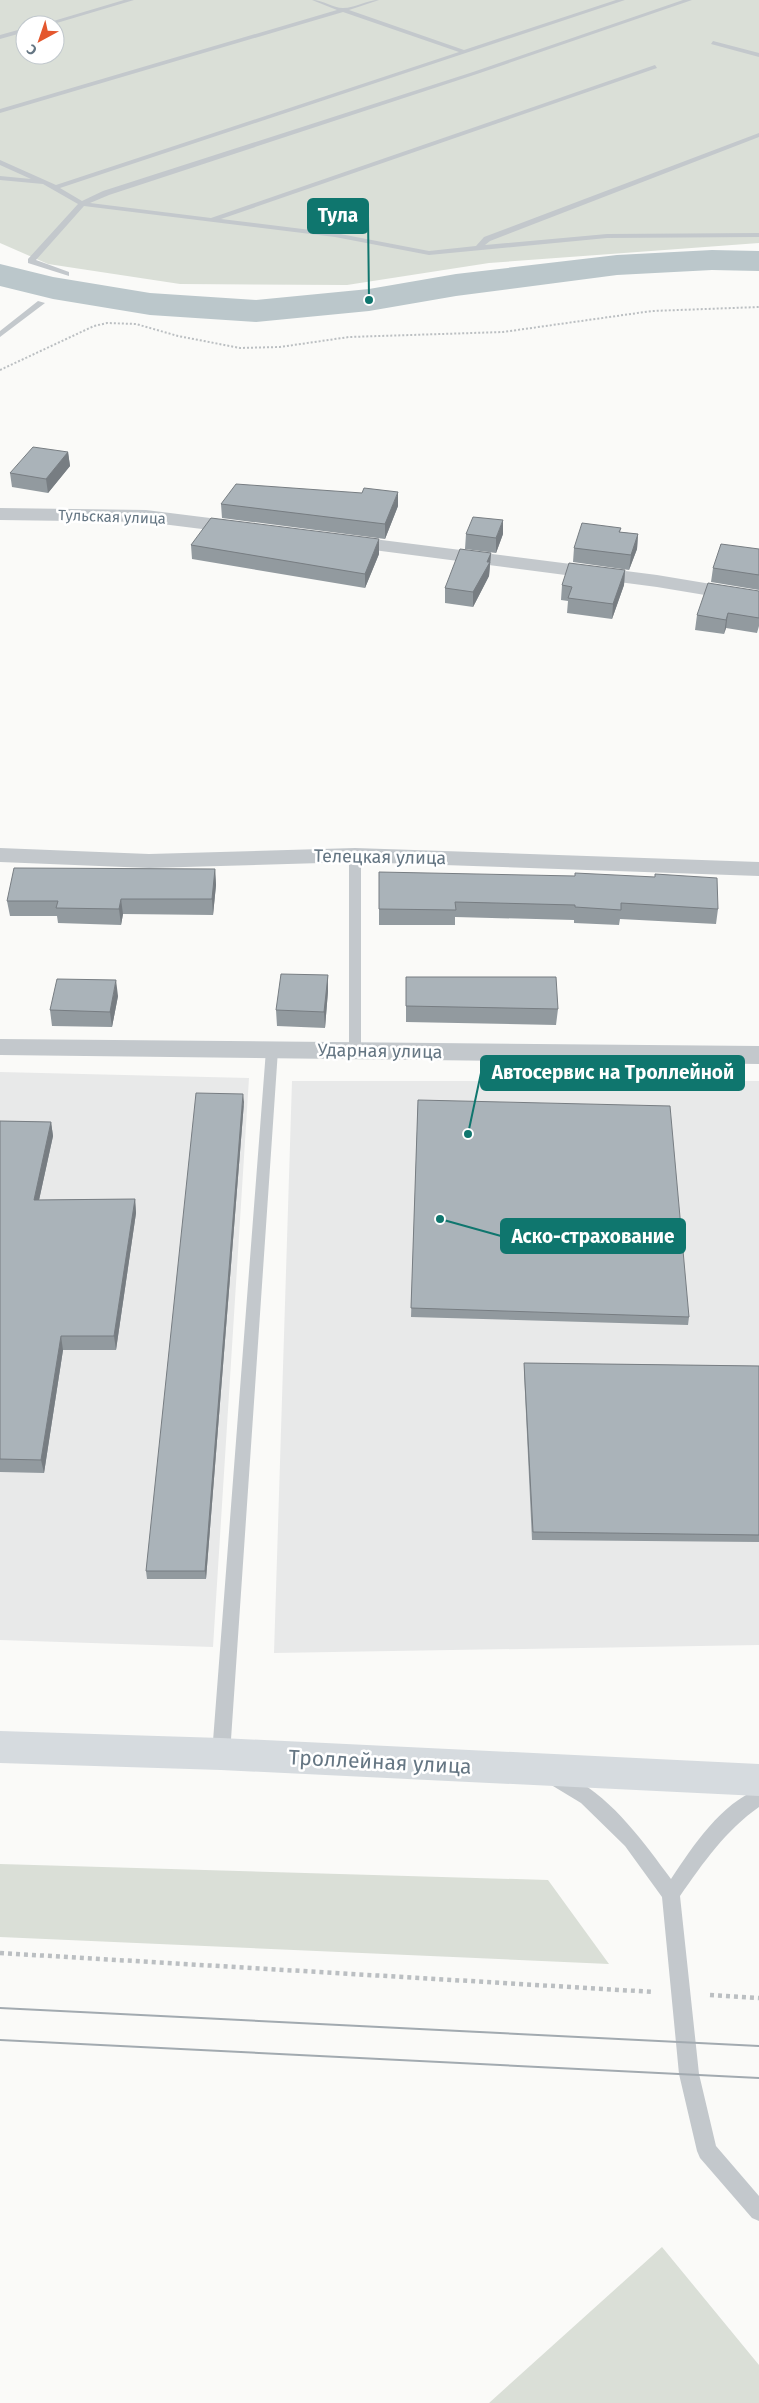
<svg xmlns="http://www.w3.org/2000/svg" width="759" height="2403" font-family="'Fira Sans',sans-serif">
<rect width="100%" height="100%" fill="#fafaf8"/>
<path fill="#e8e9e9" d="M0,1072L249,1078L213,1647L0,1640Z
M292,1081H759V1645L274,1653Z"/>
<path fill="#dadfd7" fill-rule="evenodd" d="M0,0H759V243L489,263L347,285L180,284L48,264L0,243ZM25,25H55V55H25Z
M0,1864L548,1880L609,1964L0,1937Z
M662,2247L759,2365V2403H489Z"/>
<g fill="none" stroke-linecap="round" stroke-linejoin="round">
<path fill="#bbc7cb" fill-rule="evenodd" d="M712,250L759,251V271L712,270L617,275L456,296L369,311L256,322L150,315L53,299L0,286V264L53,277L150,293L256,300L369,289L456,274L617,255Z"/>
<path stroke="#bbbfc2" stroke-width="2" stroke-dasharray="2 2" stroke-linecap="butt" d="M0,370L94,326L107,323L136,324L178,336L240,348L280,347L349,337L503,332L652,311L759,307"/>
<path stroke="#bbbfc2" stroke-width="4.5" stroke-dasharray="4 4" stroke-linecap="butt" d="M0,1953L654,1992
M710,1995L759,1998"/>
<path fill="#c3c8cc" fill-rule="evenodd" d="M124,0H134L50,25H40Z
M312,0C323,0 333,8 343,8C355,8 367,0 379,0L349,10L464,50L616,0H625L60,188L82,201L103,191L473,72L683,0H692L477,74L109,195L90,203L211,218L655,65L657,68L221,219L335,233L429,251L476,246L484,237L759,133V137L490,241L485,245L607,234L759,233V237L607,238L429,255L335,237L84,206L36,260L69,272V276L28,263V259L78,204L43,184L0,180V176L31,179L0,165V160L56,185L459,52L343,12L0,113V109L337,10Z
M25,28V32L0,39V35Z
M713,41L759,53V57L711,44Z
M38,301L45,303L0,337V331Z
M355,852L361,855V1051L355,1055L349,1051V855Z
M272,1046L278,1050L230,1754L227,1760L221,1762L215,1760L212,1754L266,1050Z
M554,1769C605,1788 640,1837 671,1879C693,1846 721,1803 759,1789V1807C726,1830 703,1863 680,1896L699,2074L716,2146L759,2196V2221L752,2218L700,2158L697,2151L679,2074L662,1897L625,1846L581,1803L548,1783L545,1777L548,1771Z"/>
<path fill="#c3c8cc" fill-rule="evenodd" d="M0,508L146,510L242,522L249,524L251,528L249,532L242,534L146,522L0,520Z
M342,535L657,575L759,592V604L657,587L335,545L333,541L335,537Z
M0,848L149,854L355,848L759,862V876L355,862L149,868L0,862Z
M0,1039L759,1046V1064L0,1055Z"/>
<path fill="#d6dbdf" fill-rule="evenodd" d="M0,1731L221,1738L759,1764V1796L221,1770L0,1763Z"/>
<path stroke="#a2aab0" stroke-width="2" d="M0,2008L759,2046
M0,2040L759,2078"/>
</g>
<path fill="#929a9f" d="M68,452L70,466L48,493L12,487L10,473Z
M221,504L398,506L385,539L222,518Z
M621,528L620,532L638,534L637,549L629,570L573,562L574,548Z
M466,534H503L496,553L465,549Z
M191,545L379,554L365,588L192,559Z
M759,549V590L711,582L713,568Z
M491,553L489,576L473,607L445,603V588Z
M625,570L624,585L612,619L567,613L568,601L561,600L562,585Z
M759,591V626L757,633L726,628L724,634L695,630L697,615Z
M215,869L216,885L213,915L123,914L121,925L58,923L57,916H10L7,901Z
M379,872L718,909L716,924L620,919L619,925L574,923V920L455,917V925H379Z
M328,975V991L325,1028L277,1026L276,1010Z
M406,977L558,1009L556,1025L406,1022Z
M118,996L112,1027L52,1026L50,1010Z
M418,1100L689,1317L688,1325L411,1317Z
M244,1102L206,1579H147L146,1571Z
M0,1121L51,1122L53,1136L39,1200L135,1199L136,1213L116,1350H63L44,1473L0,1472Z
M524,1363L759,1366V1542L532,1540L524,1372Z"/>
<path fill="#777d82" d="M68,452L70,466L48,493L46,479Z
M398,492V506L385,539V524Z
M503,520V534L496,553V538Z
M638,534L637,549L629,570L631,555Z
M379,539V554L365,588V574Z
M491,553L489,576L473,607V592Z
M625,570L624,585L612,619L613,604Z
M728,613L726,628L724,634L726,620Z
M215,869L216,885L213,915L212,899Z
M121,899L123,914L121,925L119,909Z
M328,975V991L325,1028L324,1012Z
M116,980L118,996L112,1027L110,1012Z
M243,1094L244,1102L206,1579L205,1571Z
M51,1122L53,1136L36,1214L34,1200Z
M135,1199L136,1213L116,1350L114,1336Z
M61,1336L63,1350L44,1473L41,1460Z"/>
<path fill="#aab3b9" stroke="#777d82" d="M33,447L68,452L46,479L10,473Z
M236,484L362,493L364,488L398,492L385,524L221,504Z
M473,517L503,520L496,538L466,534Z
M211,518L379,539L365,574L191,545Z
M582,523L621,528L619,532L638,534L631,555L574,548Z
M721,544L759,549V575L713,568Z
M460,549L491,553L487,562H490L473,592L445,588Z
M569,563L625,570L613,604L568,598L572,587L562,585Z
M708,583L759,591V618L728,613L726,620L697,615Z
M14,868L215,869L212,899H121L119,909L56,908L58,901H7Z
M379,872L575,876V873L655,877V874L717,878L718,909L621,903V910L575,907V905L455,902L456,910L379,909Z
M281,974L328,975L324,1012L276,1010Z
M406,977H556L558,1009L406,1006Z
M57,979L116,980L110,1012L50,1010Z
M196,1093L243,1094L205,1571H146Z
M418,1100L670,1106L689,1317L411,1308Z
M0,1121L51,1122L34,1200L135,1199L114,1336H61L41,1460L0,1459Z
M524,1363L759,1366V1535L533,1532Z"/>
<g text-anchor="middle" dominant-baseline="central" stroke-width="5" stroke-linejoin="round" paint-order="stroke">
<g font-size="15" fill="#657683" stroke="#fff">
<text transform="translate(112 517) rotate(2)">Тульская улица</text>
</g>
<g font-size="18" fill="#657683" stroke="#fff">
<text transform="translate(380 857) rotate(1)">Телецкая улица</text>
<text transform="translate(380 1051) rotate(1)">Ударная улица</text>
</g>
<g font-size="21" fill="#657683" stroke="#fff">
<text transform="translate(380 1762) rotate(3)">Троллейная улица</text>
</g>
</g>
<path fill="none" stroke="#0f766e" stroke-width="2" d="M369 300L368 216M468 1134L481 1073M440 1219L501 1236"/>
<g fill="#0f766e" stroke="#fff" stroke-width="2">
<circle cx="369" cy="300" r="5"/>
<circle cx="468" cy="1134" r="5"/>
<circle cx="440" cy="1219" r="5"/>
</g>
<g fill="#0f766e" stroke="#0f766e" stroke-width="2">
<rect x="308" y="199" width="60" height="34" rx="5"/>
<rect x="481" y="1056" width="263" height="34" rx="5"/>
<rect x="501" y="1219" width="184" height="34" rx="5"/>
</g>
<g font-size="19" text-anchor="middle" font-weight="bold" fill="#fff">
<text x="338" y="222">Тула</text>
<text x="613" y="1079">Автосервис на Троллейной</text>
<text x="593" y="1243">Аско-страхование</text>
</g>
<g transform="translate(40 40) rotate(220)"><circle r="24" fill="#ffffff" stroke="#c1c8cd"/>
<path d="M0-4L9 19L0 12L-9 19Z" fill="#e4572e"/>
<text y="-8" font-size="14" font-weight="bold" text-anchor="middle" fill="#657683">С</text>
</g>
</svg>
